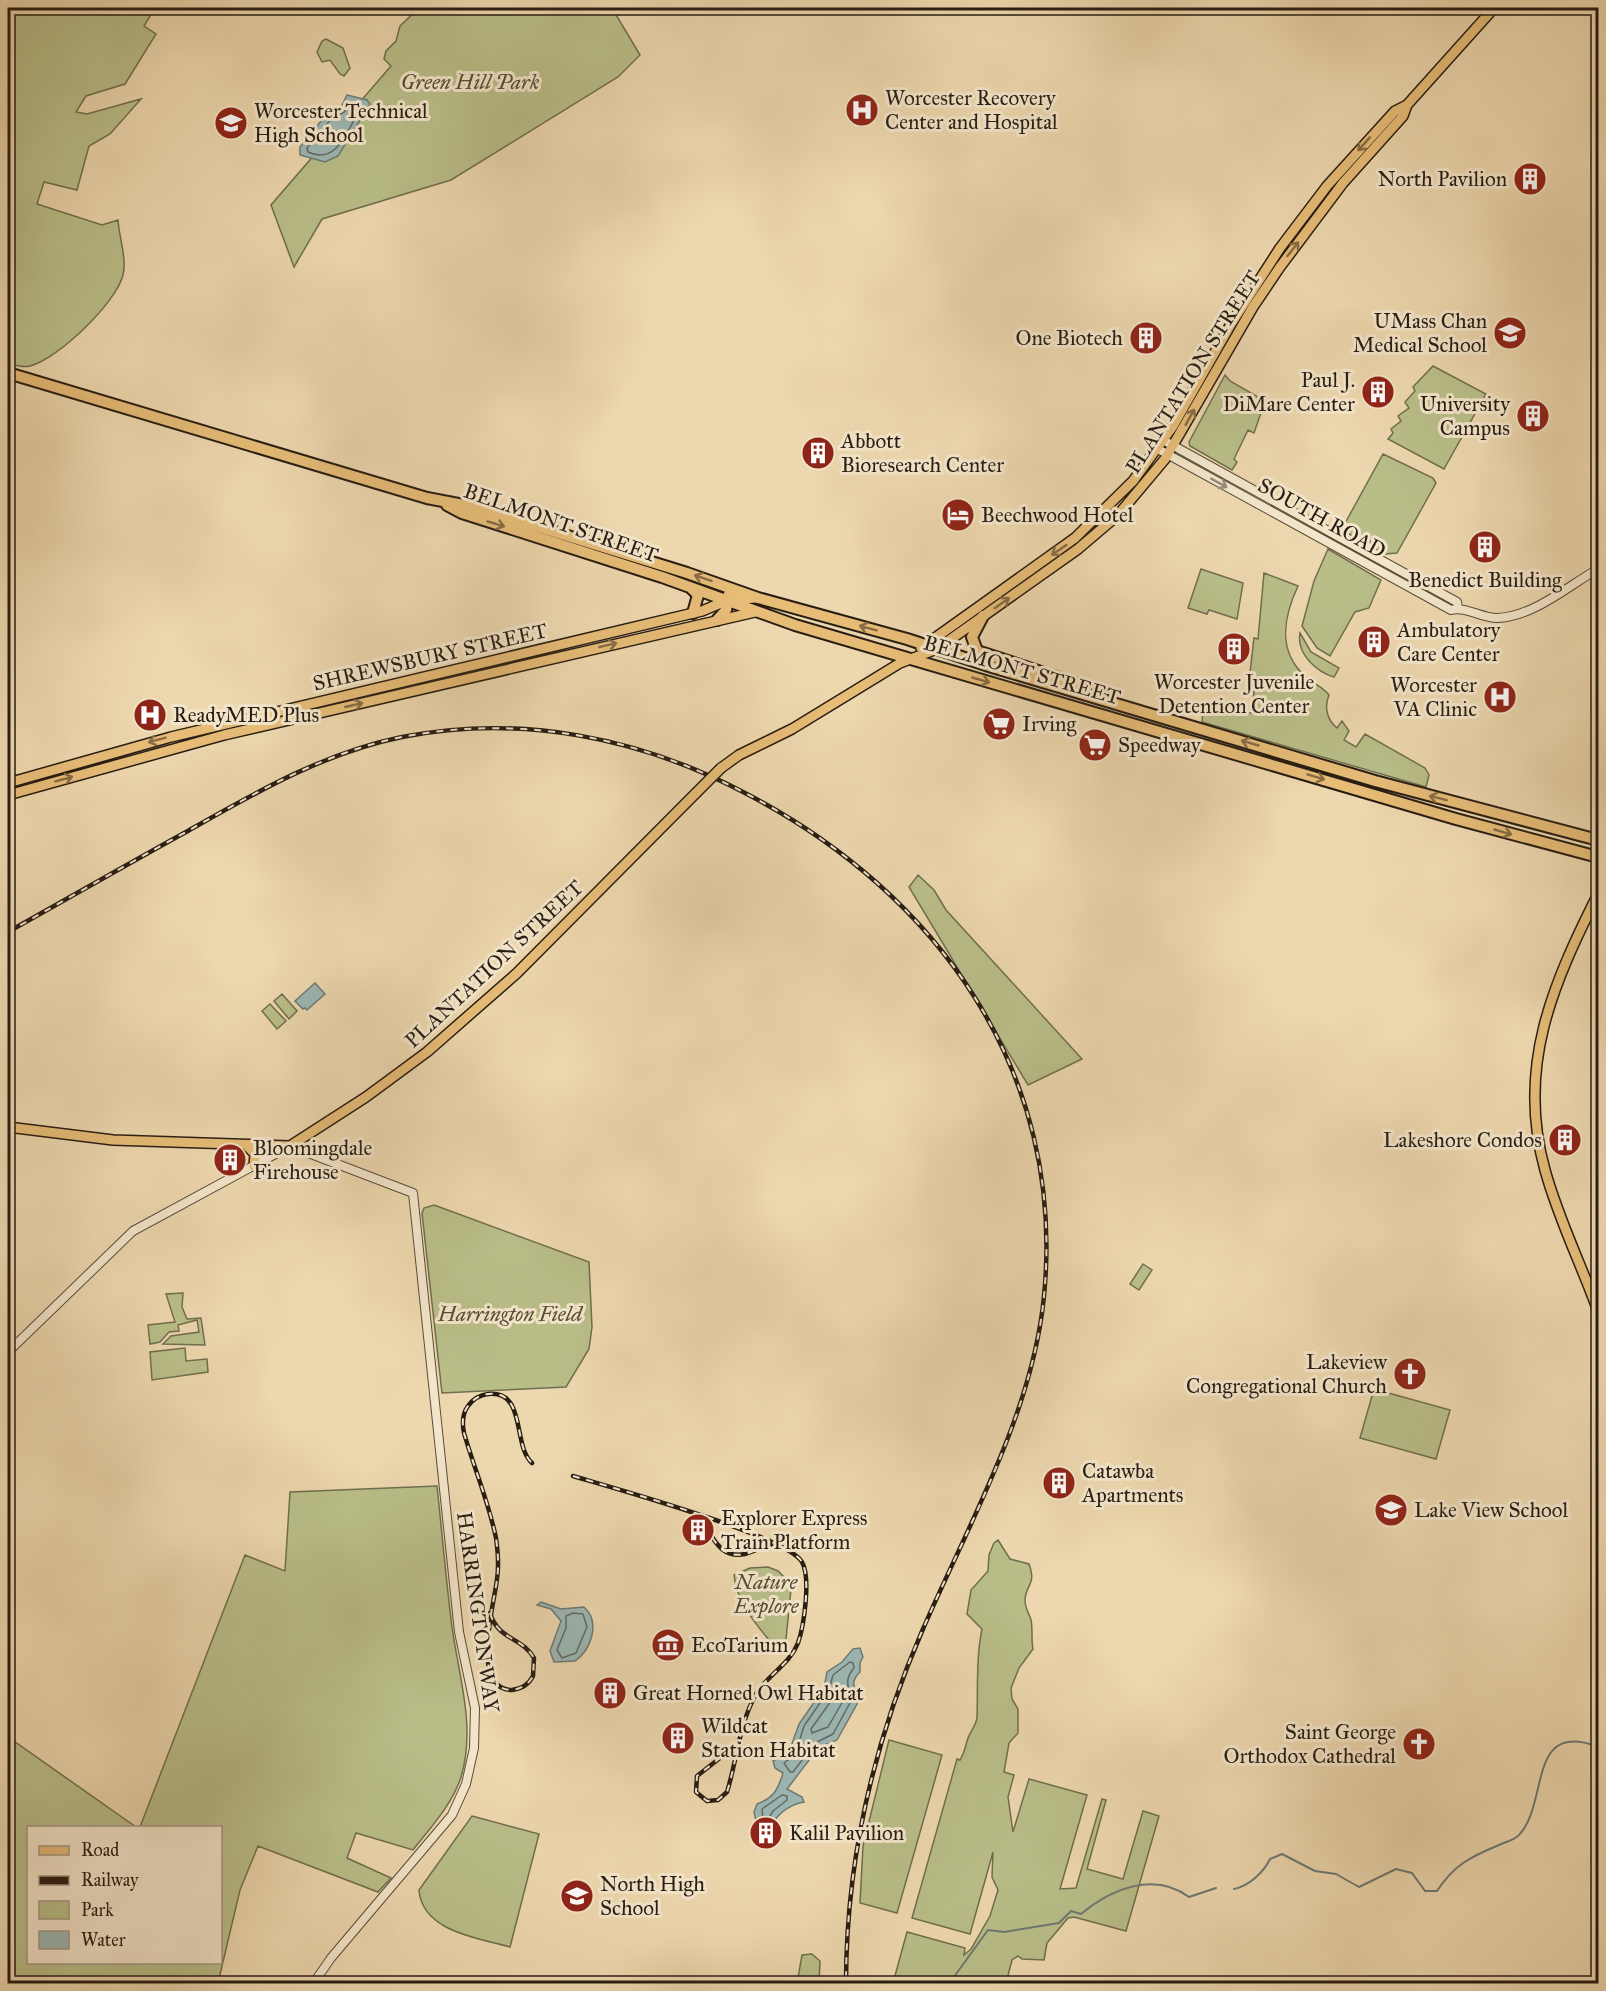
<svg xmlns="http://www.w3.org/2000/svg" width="1606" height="1991" font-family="'IM FELL Great Primer',serif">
<rect width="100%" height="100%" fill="#edd7ae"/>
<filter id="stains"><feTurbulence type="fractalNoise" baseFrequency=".00333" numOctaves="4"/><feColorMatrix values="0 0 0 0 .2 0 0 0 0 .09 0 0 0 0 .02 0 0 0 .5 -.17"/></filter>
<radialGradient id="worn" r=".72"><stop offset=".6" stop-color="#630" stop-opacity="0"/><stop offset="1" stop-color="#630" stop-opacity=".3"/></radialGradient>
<path fill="#b9be89" stroke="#706e4e" stroke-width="1.5" d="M8,8H155L144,26L156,34L125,84L86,96L76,112L87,114L141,99L110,134L89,146L77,190L44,182L37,204L102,225L118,220C119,237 127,259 123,275C116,303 59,358 30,366C23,368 14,365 8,363Z
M419,8H612L640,55L618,77L451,180L322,219L294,267L271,205L391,66L384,59L386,51L396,41L400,26Z
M326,39L343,48L350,68L344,76L340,74L330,60L322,62L317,52L322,41Z
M1433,366L1486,394L1444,469L1388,439L1393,433L1391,429L1401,421L1398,416L1409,408L1405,402L1415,391L1413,387Z
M1225,375L1230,381L1265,401L1254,433L1248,430L1234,459L1237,462L1232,470L1190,446L1189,442Z
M1383,454L1433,478L1436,483L1397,553L1385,554L1372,547L1369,539L1362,537L1359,540L1346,532L1343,527Z
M1328,549L1381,580L1369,608L1355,612L1330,656L1317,648L1302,626L1314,581Z
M1201,569L1243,583L1237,619L1209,610L1207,614L1188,608Z
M1264,573L1298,586C1283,618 1277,652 1306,677C1314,684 1323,687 1329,695C1324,707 1327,720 1337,728L1342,721L1349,731L1344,740L1356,747L1365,734L1425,768L1429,775L1426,787L1202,722L1203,710L1252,713L1254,691L1248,690L1254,638L1258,639Z
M1300,633L1311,652L1339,668L1334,677C1317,672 1296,654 1300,633Z
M451,674L429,683L291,716L290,712Z
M918,875L934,890L946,910L1082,1059L1028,1085L909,887Z
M282,994L297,1011L289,1019L274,1001Z
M270,1004L286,1021L277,1029L262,1011Z
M434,1205L589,1262L592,1327L589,1349L566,1387L442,1393L422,1213L424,1208Z
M1143,1264L1152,1270L1139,1290L1130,1284Z
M183,1293L182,1307L187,1319L201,1318L205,1345L163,1344L171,1336L199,1332L197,1320L178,1325L179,1331L169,1332L160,1342L150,1344L148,1325L175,1322L166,1294Z
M185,1348L186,1361L207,1359L208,1372L152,1380L150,1352Z
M1374,1389L1450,1410L1436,1459L1360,1438Z
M437,1486C442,1533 446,1580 452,1627C459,1678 476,1727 461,1777C452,1805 430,1828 413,1850L356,1833L347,1858L391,1878L378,1892L258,1846L240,1890L218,1983H8V1737L136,1827L28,1828V1962H220V1828L140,1827L245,1555L285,1571L290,1492Z
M998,1540L1010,1559L1029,1564C1037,1586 1025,1584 1025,1601C1025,1608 1029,1613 1031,1620C1033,1630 1031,1640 1033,1649L1019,1668L1011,1688L1012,1699L1018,1709V1733L1009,1743L1004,1772L1014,1775L1008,1797L1013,1832L1029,1779L1087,1795L1060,1889L1076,1888L1102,1799L1106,1800L1087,1869L1123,1879L1143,1811L1159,1816L1126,1931L1074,1917L1068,1918L1047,1943L1044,1960L1022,1959L1018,1956L1012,1960L1006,1983H893L907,1932L965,1948L964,1955L971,1949L990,1916L998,1890L992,1877L993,1852L970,1934L912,1918L957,1759L960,1760C965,1752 965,1747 968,1738C970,1732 977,1724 977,1717C978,1688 976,1658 982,1629L967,1614L971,1590L988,1571L989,1555L994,1543Z
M768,1567L778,1571L787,1580L791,1589L786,1639L777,1650C759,1627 737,1605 734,1575L750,1568Z
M889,1740L942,1755L897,1913L860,1903L863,1846Z
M472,1816L539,1834L510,1947C477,1938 422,1931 419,1890Z
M812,1954L820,1961L819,1983H793L798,1978L802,1955Z"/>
<path fill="#9cb7b4" stroke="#6e7974" stroke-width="1.5" d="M347,95L367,100L370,104L338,156L325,162L300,155V147L326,115L341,107Z
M315,983L325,994L307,1010L305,1008L303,1009L295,1001Z
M541,1602L561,1609L584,1607C601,1622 591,1650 575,1661L554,1662L550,1651L561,1621L551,1609L537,1605Z
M860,1648L863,1657L860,1663V1672C848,1683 857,1690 857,1704L837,1740L819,1747L787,1789L802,1797L804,1802C788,1805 778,1813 770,1827L763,1829L757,1825L754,1812L757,1804C774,1798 778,1789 783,1773L775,1768L773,1761L789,1752L799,1724L824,1688L827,1672L842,1662L853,1649Z"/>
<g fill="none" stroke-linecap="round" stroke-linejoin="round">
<path stroke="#626a64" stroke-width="1.5" d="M351,103L358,105L360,109C348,129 337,166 308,152L307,148L331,119L344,112Z
M573,1613L583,1614L587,1627L576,1653L562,1658L557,1650L566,1628V1616Z
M850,1662L853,1663L854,1668C842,1682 851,1688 850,1703L833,1734L815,1743L793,1772H790L784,1763L795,1755L804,1726L829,1690L833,1675Z
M840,1693L843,1701L828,1727L812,1733L811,1729L836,1694Z
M782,1795L787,1796V1800L773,1811L767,1821H763L762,1809Z"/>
<path stroke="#6e7974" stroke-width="2" d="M1234,1889C1249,1886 1264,1872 1270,1859L1282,1854L1315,1871L1336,1874L1359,1887L1396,1869L1412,1873L1425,1891H1437C1454,1865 1470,1857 1499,1845C1505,1842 1515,1840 1519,1835C1549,1804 1527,1721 1596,1746
M937,1984L951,1981L988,1930L1004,1932L1059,1923L1071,1911L1081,1914C1111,1889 1154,1871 1189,1897L1216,1888"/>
<defs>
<path id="minor" d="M1163,440L1457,602L1458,608
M1158,449L1451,610C1466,606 1481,618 1497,618C1533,617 1568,586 1598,569
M8,1352L133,1231L290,1146L413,1193L459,1632L475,1708L474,1748L466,1784L452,1815L331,1958L313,1984"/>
<path id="major" d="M921,648L1075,538L1133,481L1173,426L1231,324L1280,248L1327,186L1395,111L1407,105L1494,8
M721,768L739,755L792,729L900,663L937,649L1078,549L1118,515L1165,459L1253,307L1280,267L1343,183L1403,116L1407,105
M8,783L171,737L702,611L728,600L755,598
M8,795L224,735L755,612
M1598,894C1553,984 1516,1067 1545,1170C1558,1218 1581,1264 1598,1311
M8,1127L113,1140L290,1146L366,1097L427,1052L517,973L696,793
M246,1145L255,1154L254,1166
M1596,1984L1598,1970"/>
<path id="highway" d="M8,373L427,498L474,507L687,573L758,598L907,639L992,667L1375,781L1598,840
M447,505L462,513L662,577L795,625L1456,819L1598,857
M691,588L698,595L693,613
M983,616L972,637L977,651L1087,687
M717,620L726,610L729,594"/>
</defs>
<use href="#minor" stroke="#594c3a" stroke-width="10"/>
<use href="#major" stroke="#281d13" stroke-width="12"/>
<use href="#highway" stroke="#281d13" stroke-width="14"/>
<use href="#minor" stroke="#f3e5ca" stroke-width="8"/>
<use href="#major" stroke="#e6bc77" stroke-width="9"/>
<use href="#highway" stroke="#e6bc77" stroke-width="10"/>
<defs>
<path id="rail" d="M8,932C67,899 126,865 186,832C255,793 323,753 402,737C520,714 639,737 745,793C938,893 1066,1072 1044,1296C1033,1412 969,1523 923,1629C874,1741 846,1860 846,1984
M573,1476C610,1487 788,1536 802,1562C811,1578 804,1626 798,1643C789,1666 766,1675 755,1696C739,1725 737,1760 727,1792L718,1800L707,1801L696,1792L697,1776L739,1743
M696,1515C712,1530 716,1560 745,1554C757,1551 764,1544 777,1544
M490,1613C498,1640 522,1637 534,1658L533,1676C529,1684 521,1689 512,1690C469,1690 495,1601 497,1579C499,1566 498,1552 496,1538C489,1503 474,1468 464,1433C462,1423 462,1414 468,1406C473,1399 480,1395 488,1394C527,1390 512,1445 532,1463"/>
</defs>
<use href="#rail" stroke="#281d13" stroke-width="4.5"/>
<use href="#rail" stroke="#f3e5ca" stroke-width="2" stroke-dasharray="7" stroke-linecap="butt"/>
<defs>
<path id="major-bridge" d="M696,793L721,768"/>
</defs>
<use href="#major-bridge" stroke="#281d13" stroke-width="12" stroke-linecap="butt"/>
<use href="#major-bridge" stroke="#e6bc77" stroke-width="9"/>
</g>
<defs><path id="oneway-shaft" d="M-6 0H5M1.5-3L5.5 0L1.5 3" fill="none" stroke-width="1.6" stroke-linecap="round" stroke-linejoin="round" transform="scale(1.5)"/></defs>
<g stroke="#876c45">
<use href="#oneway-shaft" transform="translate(1364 144) rotate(132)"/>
<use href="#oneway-shaft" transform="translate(1293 249) rotate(-52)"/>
<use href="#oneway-shaft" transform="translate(1190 417) rotate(-61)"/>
<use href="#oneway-shaft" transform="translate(496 524) rotate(17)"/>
<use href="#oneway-shaft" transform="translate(1059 550) rotate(146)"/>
<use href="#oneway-shaft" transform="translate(703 578) rotate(-162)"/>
<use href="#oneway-shaft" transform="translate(1002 603) rotate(-35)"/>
<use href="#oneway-shaft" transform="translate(868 628) rotate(-165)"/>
<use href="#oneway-shaft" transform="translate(608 645) rotate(-13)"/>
<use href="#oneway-shaft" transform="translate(981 680) rotate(16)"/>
<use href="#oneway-shaft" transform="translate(354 705) rotate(-13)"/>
<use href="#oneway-shaft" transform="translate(157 740) rotate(165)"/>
<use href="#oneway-shaft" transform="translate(1250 743) rotate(-164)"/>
<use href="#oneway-shaft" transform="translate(1316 777) rotate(17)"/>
<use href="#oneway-shaft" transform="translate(64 779) rotate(-15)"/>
<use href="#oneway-shaft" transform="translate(1438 798) rotate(-166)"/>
<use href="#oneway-shaft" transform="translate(1503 832) rotate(16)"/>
</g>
<use stroke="#988b78" href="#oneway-shaft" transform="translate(1219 483) rotate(29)"/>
<defs>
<symbol id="hospital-disc" viewBox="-11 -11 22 22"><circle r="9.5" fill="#8f2418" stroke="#f3e5ca"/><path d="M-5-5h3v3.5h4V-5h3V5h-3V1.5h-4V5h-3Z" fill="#fff"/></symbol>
<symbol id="school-disc" viewBox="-11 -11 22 22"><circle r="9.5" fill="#8f2418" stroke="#f3e5ca"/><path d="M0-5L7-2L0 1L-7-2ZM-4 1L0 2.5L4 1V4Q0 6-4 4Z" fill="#fff"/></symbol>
<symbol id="building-disc" viewBox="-11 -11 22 22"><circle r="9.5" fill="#8f2418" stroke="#f3e5ca"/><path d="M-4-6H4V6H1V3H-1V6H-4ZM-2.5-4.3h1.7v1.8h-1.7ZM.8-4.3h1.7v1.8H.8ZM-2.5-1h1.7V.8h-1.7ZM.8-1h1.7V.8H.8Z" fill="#fff"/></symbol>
<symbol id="university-disc" viewBox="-11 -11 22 22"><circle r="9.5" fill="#8f2418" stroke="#f3e5ca"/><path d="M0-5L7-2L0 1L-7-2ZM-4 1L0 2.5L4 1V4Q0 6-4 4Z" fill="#fff"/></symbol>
<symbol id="hotel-disc" viewBox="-11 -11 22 22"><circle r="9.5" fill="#8f2418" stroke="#f3e5ca"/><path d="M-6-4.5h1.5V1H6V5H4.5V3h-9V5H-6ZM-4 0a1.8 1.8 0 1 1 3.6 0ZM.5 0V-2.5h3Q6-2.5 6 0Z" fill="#fff"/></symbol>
<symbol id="supermarket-disc" viewBox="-11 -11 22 22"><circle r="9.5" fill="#8f2418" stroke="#f3e5ca"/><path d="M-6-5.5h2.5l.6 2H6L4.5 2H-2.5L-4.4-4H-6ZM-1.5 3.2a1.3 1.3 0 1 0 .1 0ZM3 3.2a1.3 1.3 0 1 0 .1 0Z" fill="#fff"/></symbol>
<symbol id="church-disc" viewBox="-11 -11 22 22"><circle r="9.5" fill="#8f2418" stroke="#f3e5ca"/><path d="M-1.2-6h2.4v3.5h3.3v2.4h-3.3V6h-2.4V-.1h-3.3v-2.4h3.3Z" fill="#fff"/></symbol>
<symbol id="museum-disc" viewBox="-11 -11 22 22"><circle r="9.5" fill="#8f2418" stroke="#f3e5ca"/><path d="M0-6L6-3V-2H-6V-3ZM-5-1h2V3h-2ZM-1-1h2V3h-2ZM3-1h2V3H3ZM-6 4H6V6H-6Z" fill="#fff"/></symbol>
</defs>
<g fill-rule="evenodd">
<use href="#hospital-disc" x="843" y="91" width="38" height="38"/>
<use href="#school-disc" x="212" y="104" width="38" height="38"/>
<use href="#building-disc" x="1511" y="160" width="38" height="38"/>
<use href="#university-disc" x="1491" y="314" width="38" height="38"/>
<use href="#building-disc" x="1127" y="319" width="38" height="38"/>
<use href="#building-disc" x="1359" y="373" width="38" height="38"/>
<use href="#building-disc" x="1514" y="397" width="38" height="38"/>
<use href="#building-disc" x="799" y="434" width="38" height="38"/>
<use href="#hotel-disc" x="939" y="496" width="38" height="38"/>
<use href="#building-disc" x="1466" y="528" width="38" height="38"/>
<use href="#building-disc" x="1355" y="623" width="38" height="38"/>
<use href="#building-disc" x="1215" y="630" width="38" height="38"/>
<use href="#hospital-disc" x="1481" y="678" width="38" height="38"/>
<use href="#hospital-disc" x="131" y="696" width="38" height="38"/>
<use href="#supermarket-disc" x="980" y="705" width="38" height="38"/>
<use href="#supermarket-disc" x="1076" y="726" width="38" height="38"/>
<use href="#building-disc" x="1546" y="1121" width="38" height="38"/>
<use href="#building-disc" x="211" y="1141" width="38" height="38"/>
<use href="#church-disc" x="1391" y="1355" width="38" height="38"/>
<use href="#building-disc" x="1040" y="1464" width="38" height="38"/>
<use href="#school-disc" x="1372" y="1491" width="38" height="38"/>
<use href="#building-disc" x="679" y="1511" width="38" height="38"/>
<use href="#museum-disc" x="649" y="1626" width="38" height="38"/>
<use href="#building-disc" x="591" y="1674" width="38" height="38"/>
<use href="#building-disc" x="659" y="1719" width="38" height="38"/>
<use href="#church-disc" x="1400" y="1725" width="38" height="38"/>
<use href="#building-disc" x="747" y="1814" width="38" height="38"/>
<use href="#school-disc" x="558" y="1877" width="38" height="38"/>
</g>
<g text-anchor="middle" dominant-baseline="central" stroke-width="6" stroke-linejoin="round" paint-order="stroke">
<g font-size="21" font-style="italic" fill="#544d36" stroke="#f3e5ca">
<text x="470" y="82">Green Hill Park</text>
<text x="510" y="1314">Harrington Field</text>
<text x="766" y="1582">Nature<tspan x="766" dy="24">Explore</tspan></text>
</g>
<g font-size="21" fill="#281d13" stroke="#f3e5ca" text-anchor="start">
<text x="885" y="98">Worcester Recovery<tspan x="885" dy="24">Center and Hospital</tspan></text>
<text x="254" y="111">Worcester Technical<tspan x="254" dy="24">High School</tspan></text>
<text x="1507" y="179" text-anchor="end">North Pavilion</text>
<text x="1487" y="321" text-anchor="end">UMass Chan<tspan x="1487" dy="24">Medical School</tspan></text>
<text x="1123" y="338" text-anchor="end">One Biotech</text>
<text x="1355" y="380" text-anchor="end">Paul J.<tspan x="1355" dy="24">DiMare Center</tspan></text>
<text x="1510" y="404" text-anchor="end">University<tspan x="1510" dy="24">Campus</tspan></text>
<text x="841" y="441">Abbott<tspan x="841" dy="24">Bioresearch Center</tspan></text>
<text x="981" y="515">Beechwood Hotel</text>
<text x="1485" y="580" text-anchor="middle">Benedict Building</text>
<text x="1397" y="630">Ambulatory<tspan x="1397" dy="24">Care Center</tspan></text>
<text x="1234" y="682" text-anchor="middle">Worcester Juvenile<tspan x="1234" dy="24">Detention Center</tspan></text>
<text x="1477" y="685" text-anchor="end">Worcester<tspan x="1477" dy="24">VA Clinic</tspan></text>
<text x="173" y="715">ReadyMED Plus</text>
<text x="1022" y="724">Irving</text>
<text x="1118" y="745">Speedway</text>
<text x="1542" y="1140" text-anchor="end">Lakeshore Condos</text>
<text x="253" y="1148">Bloomingdale<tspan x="253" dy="24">Firehouse</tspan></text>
<text x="1387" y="1362" text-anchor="end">Lakeview<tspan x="1387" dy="24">Congregational Church</tspan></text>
<text x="1082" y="1471">Catawba<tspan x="1082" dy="24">Apartments</tspan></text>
<text x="1414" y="1510">Lake View School</text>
<text x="721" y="1518">Explorer Express<tspan x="721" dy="24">Train Platform</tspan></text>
<text x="691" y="1645">EcoTarium</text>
<text x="633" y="1693">Great Horned Owl Habitat</text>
<text x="701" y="1726">Wildcat<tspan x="701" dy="24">Station Habitat</tspan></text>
<text x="1396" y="1732" text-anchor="end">Saint George<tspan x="1396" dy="24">Orthodox Cathedral</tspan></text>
<text x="789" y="1833">Kalil Pavilion</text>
<text x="600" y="1884">North High<tspan x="600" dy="24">School</tspan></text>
</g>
<g font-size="21" fill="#281d13" stroke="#f3e5ca">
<text transform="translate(1193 372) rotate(-58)">PLANTATION STREET</text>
<text transform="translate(1322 518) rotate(29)">SOUTH ROAD</text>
<text transform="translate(561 523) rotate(19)">BELMONT STREET</text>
<text transform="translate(430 657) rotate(-13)">SHREWSBURY STREET</text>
<text transform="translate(1022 670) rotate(16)">BELMONT STREET</text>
<text transform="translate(494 964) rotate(-43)">PLANTATION STREET</text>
<text transform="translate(478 1612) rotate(82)">HARRINGTON WAY</text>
</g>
</g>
<rect width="1606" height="1991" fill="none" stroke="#edd7ae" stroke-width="30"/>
<rect x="9" y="9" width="1588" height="1973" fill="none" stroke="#281d13" stroke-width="3"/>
<rect x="15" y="15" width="1576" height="1961" fill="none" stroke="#281d13" stroke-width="1.5"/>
<rect x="27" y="1826" width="195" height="138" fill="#f3e5ca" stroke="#a29581" stroke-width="1.5"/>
<rect x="39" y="1846" width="30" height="9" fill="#e6bc77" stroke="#a29581" stroke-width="1.5"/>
<text x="81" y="1856" font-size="18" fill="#281d13">Road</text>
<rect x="39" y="1876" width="30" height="9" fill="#281d13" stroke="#a29581" stroke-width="1.5"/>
<text x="81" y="1886" font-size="18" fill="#281d13">Railway</text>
<rect x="39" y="1901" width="30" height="18" fill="#b9be89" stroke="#a29581" stroke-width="1.5"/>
<text x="81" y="1916" font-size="18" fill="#281d13">Park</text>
<rect x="39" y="1931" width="30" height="18" fill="#9cb7b4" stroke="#a29581" stroke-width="1.5"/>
<text x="81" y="1946" font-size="18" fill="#281d13">Water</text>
<rect width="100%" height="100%" filter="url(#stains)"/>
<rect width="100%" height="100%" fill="url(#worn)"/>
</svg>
